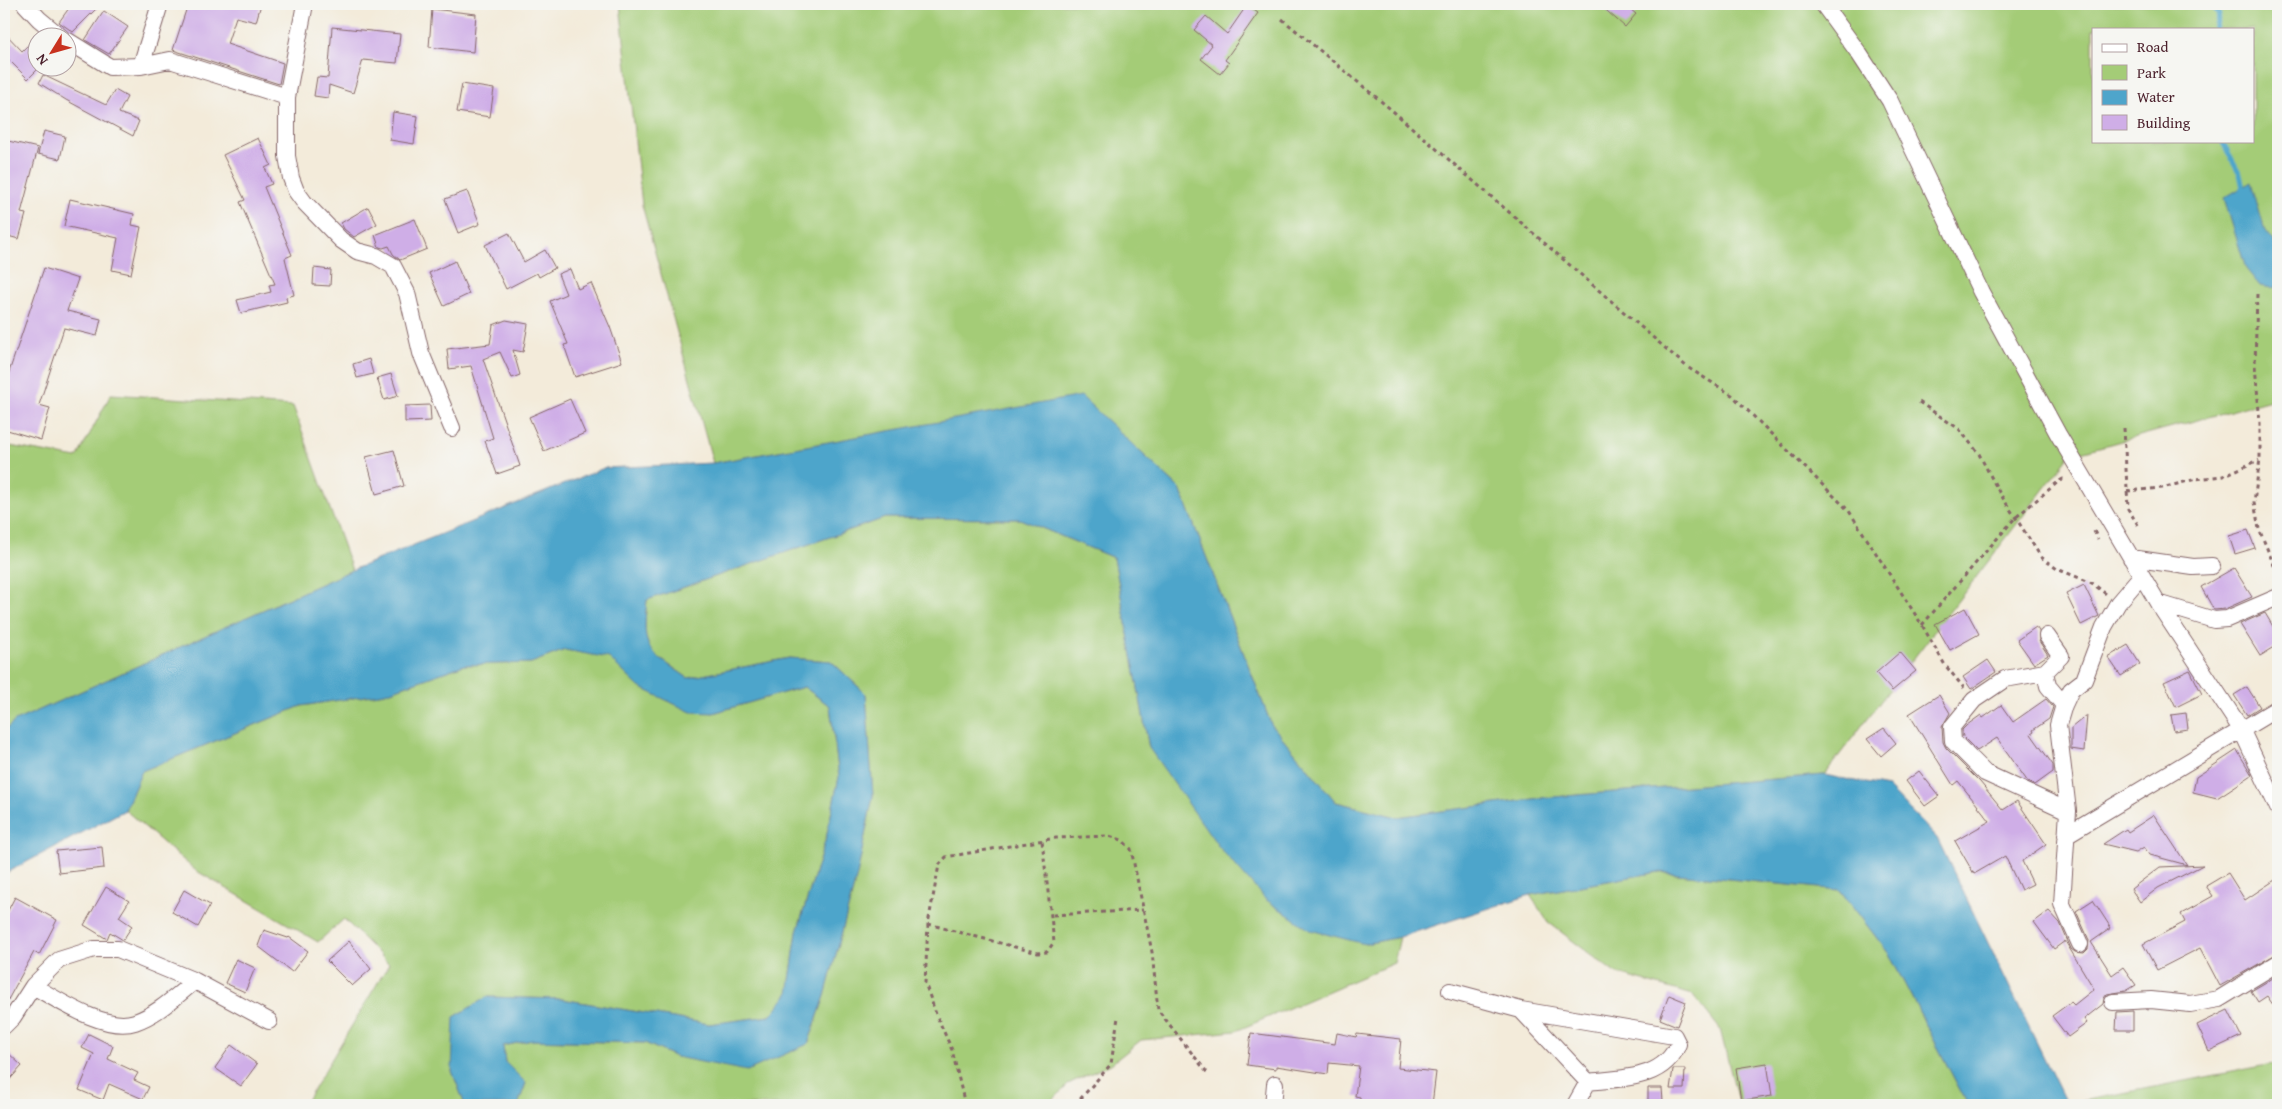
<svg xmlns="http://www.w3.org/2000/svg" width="2282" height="1109" font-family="'Gentium Book Plus',serif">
<rect width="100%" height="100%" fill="#f6f6f2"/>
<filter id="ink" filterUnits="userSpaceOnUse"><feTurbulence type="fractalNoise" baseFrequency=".02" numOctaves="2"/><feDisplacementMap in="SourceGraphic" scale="10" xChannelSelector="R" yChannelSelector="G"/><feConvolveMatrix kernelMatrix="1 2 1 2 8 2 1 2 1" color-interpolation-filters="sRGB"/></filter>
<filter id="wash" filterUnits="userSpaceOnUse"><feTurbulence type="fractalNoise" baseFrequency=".0096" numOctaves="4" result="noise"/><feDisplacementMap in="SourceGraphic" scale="20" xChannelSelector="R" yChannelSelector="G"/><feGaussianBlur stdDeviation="1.12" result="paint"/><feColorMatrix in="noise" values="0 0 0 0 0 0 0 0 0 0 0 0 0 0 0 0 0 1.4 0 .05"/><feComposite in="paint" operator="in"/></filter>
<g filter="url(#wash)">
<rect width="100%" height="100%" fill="#f3ebda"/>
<path fill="#a4cc77" stroke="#777651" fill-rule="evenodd" d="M620,4H2278V398L2070,455L1824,775L1541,798L1397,817L1336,802L1271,724L1180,489L1081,397L713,463L642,205ZM2093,29H2253V141H2093Z
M111,394L293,406L352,570L15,721L4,731V445L77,458Z
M885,518L1020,519L1114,558L1149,748L1365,944L1400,937L1394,963L1236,1031L1141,1040L1111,1064L1070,1083L1048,1105H518L526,1083L505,1062L503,1046L532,1040L645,1043L676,1057L808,1044L825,996L857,875L873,796L866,694L831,661L789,658L688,678C648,650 641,652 647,600Z
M565,650L609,657L639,687L713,713L804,687L830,706L839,777L826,838L797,932L788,994L770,1016L709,1024L562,999L487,997L452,1071L465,1105H304L389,964L344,919L318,942L195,870L125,810L142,771L301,706L385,693L464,665L531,663Z
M1658,872L1840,890L1889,954L1968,1105H1739L1720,1029L1693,995L1615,973L1548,922L1530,895Z
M2278,1063V1105H2067L2066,1104Z"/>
<path fill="#4ea5cb" stroke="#4c627b" d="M2251,182L2265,231L2278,248V286L2272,288L2260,286L2246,269L2224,198Z
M1081,396L1180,489L1271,724L1336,802L1397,817L1541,798L1824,775L1888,787L1937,838L2067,1105H1968L1889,954L1840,890L1658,872L1530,895L1400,937L1365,944L1310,930L1265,899L1219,847L1149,748L1114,558L1020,519L885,518L647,600C641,652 648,650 688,678L789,658L831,661L866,694L873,796L857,875L825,996L808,1044L747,1071L676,1057L645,1043L532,1040L503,1046L505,1062L526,1083L518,1105H465L452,1071L454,1017L487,997L562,999L709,1024L770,1016L788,994L797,932L826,838L839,777L830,706L804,687L713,713L691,712L639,687L609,658L565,650L531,663L464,665L385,693L301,706L142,771L125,810L4,874V731L15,721L352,570L604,468L713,463Z"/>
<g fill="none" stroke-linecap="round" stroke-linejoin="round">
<path stroke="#4ea5cb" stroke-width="5" d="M2212,4L2219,15L2215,29
M2222,141L2240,174L2244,193"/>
</g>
<g id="blocks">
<path fill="#cfaee7" d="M72,4H101L73,32L59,22Z
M188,4H261L256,22L236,17L227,44L283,63L279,84L173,50Z
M1599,4H1624L1636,14L1625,27Z
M1247,5L1258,13L1225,60L1229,63L1220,74L1201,59L1212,45L1194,30L1206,16L1227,34Z
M432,9L476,14L473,52L429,47Z
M104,11L128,27L109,54L85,40Z
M332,27L400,34L397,63L363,60L353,93L329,85L328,98L314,96L317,77L328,78Z
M4,32L22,51L29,44L38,52V69L28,79L4,55Z
M43,75L106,105L115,90L127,97L119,113L139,121L133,136L66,100L39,83Z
M462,84L494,89L490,117L457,112Z
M393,112L418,116L414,144L390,140Z
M44,131L65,136L60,159L38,154Z
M258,138L271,165L265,168L272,184L264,187L292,255L285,258L294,295L286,297L287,302L241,313L237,300L271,292L269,285L275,284L240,202L245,200L223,155Z
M4,140L38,148L21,213L26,214L19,239L4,235Z
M467,191L480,224L458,233L445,199Z
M70,199L134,214L132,225L141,227L131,274L112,270L118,238L64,226Z
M368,207L377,224L354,237L344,229L341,223Z
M415,219L427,249L400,260L393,254L389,246L383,248L379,247L375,235Z
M509,233L524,262L545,250L555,268L539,277L537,273L506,289L485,245Z
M455,261L469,294L444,306L429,273Z
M44,268L78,279L67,311L101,319L97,336L64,328L39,405L50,408L41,440L4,429V387Z
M314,268L331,270L330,286L313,285Z
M570,269L578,289L591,283L610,327L622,362L575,377L564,345L568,344L550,301L566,294L558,274Z
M506,320L528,324L523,352L513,350L520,375L512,378L500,352L483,359L520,466L497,474L485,441L493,438L471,366L449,369L447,349L490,344L493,325Z
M369,359L373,374L357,378L353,364Z
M391,374L398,396L384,400L377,378Z
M570,399L585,433L544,451L529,417Z
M430,405L431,421L405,422V406Z
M394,450L404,486L376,494L366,457Z
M2248,530L2255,548L2235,554L2229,536Z
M2234,568L2252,597L2225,609L2214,610L2201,587Z
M2084,585L2099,616L2081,625L2066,594Z
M1965,608L1979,634L1950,650L1935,624Z
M2265,613L2278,635V645L2260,656L2240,624Z
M2036,627L2039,631V641L2048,655L2034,664L2017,640Z
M2128,645L2140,664L2121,676L2108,657Z
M1900,652L1916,671L1892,691L1876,673Z
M1988,660L1996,672L1971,689L1963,677Z
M2190,670L2202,694L2176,707L2164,682Z
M2247,687L2260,707L2247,715L2234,695Z
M1939,695L1950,713L1942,727L1943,742L1946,748L1980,782L2003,810L2017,801L2046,844L2022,861L2033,884L2021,890L2005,856L1974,874L1955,841L1990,821L1958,781L1953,785L1909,714Z
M2046,699L2053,707L2049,719L2033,730L2034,732L2031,734L2053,765V772L2035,785L2028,782L1997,738L1977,751L1963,737L1962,730L1967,725L1981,715L1983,718L2001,705L2013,722Z
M2186,713L2188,729L2174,731L2171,715Z
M2087,715L2084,751L2071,749V728Z
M1884,728L1896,743L1881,756L1867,739Z
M2237,750L2252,775L2217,798L2193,792L2196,777Z
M1919,771L1939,796L1925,806L1906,781Z
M2154,815L2187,865L2150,855L2144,847L2136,852L2103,844L2126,829L2128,832Z
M102,847L104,868L59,873L56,851Z
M2203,865L2158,888L2140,902L2131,889L2160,867Z
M2228,873L2245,900L2278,878V953L2220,986L2200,948L2157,970L2143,944L2185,922L2181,914L2213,896L2206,886Z
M106,887L129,901L119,917L132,926L123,940L110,932L107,939L84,925Z
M184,890L210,905L198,927L172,912Z
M15,897L57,920L39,955L34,952L4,1007V918Z
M2093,900L2111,928L2091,942L2112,975L2123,967L2136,985L2126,991L2107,994L2104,998L2103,1004L2084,1019L2087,1023L2068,1037L2052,1016L2071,1002L2074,1005L2094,989L2065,941L2054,949L2034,922L2049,911L2060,923L2071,949L2075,952L2084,953L2088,949L2089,940L2076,911Z
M264,930L288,938L289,937L308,951L292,972L258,946Z
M349,941L371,969L352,986L327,961Z
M236,959L255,968L245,992L225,983Z
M2278,975V1012L2267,996L2258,1002L2251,991Z
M1669,995L1686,1002L1677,1026L1660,1019Z
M2228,1010L2241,1036L2209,1051L2197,1025Z
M2133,1011V1030H2116L2117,1012Z
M1251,1033L1335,1044L1337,1033L1356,1037L1357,1034L1401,1039L1398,1068L1436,1072L1432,1105H1360V1097L1355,1096L1359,1066L1329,1063L1328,1074L1276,1066V1069L1247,1065Z
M89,1034L113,1046L108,1059L138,1073L134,1080L149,1087L143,1099L109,1084L103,1100L79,1090L94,1054L82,1048Z
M231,1045L257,1064L241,1086L215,1068Z
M4,1049L22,1066L4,1086Z
M1767,1063L1772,1096L1741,1101L1736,1068Z
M1673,1069H1685L1684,1089H1670Z
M1648,1088H1662L1663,1101L1648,1102Z"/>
</g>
</g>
<g filter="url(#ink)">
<use href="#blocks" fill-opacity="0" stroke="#856668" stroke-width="1"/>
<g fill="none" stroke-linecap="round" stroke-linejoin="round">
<defs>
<path id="street" d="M25,4L39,19L62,38
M305,4L287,97V156L291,178L296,191L304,202L341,240L357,251L376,256L393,266L407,293L421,353L452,428
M1823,4L1858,52L1890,101L1981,292L2058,434L2158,603L2241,729L2278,808
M68,41L110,67L141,66L170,60L287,97
M141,66L160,4
M2131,558L2193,567L2212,566
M2158,603L2214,620L2227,619L2278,597
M2047,636L2061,656L2045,672L2005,679L1974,700L1952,727L1953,741L1985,773L2068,811
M2045,672L2048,686L2064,705L2058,725L2068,811L2062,904L2080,944
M2064,705L2071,690L2084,680L2104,627L2118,603L2141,576
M2066,835L2278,708
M33,986C58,1000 106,1032 135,1022C158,1014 176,996 195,981
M1450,991L1521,1010L1674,1036L1678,1044C1664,1080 1621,1078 1588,1082L1575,1105
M2113,1002L2151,1000L2190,1004L2219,999L2278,963
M1521,1010L1588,1082
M4,1026L13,1017L33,986L59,960L94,949H118L195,981L269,1021
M1273,1105L1275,1084"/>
</defs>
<use href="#street" stroke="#856668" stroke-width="18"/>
<path stroke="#856668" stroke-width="3" stroke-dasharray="4 4" stroke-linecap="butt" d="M1282,19L1394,112L1687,367L1732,395L1849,511L1922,625L1945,665L1964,688
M2257,294L2255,365L2260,423V459L2254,502L2259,529L2278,575
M1919,402L1959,429L1979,454L1999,492L2041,557L2057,569L2092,583L2106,594
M2124,428L2128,509L2140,528
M2127,491L2162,488L2196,479L2223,476L2259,460
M2094,531L2098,539
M1922,625L2015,518L2058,482L2063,479L2066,480
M1053,915L1143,910
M928,924L1038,953L1047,952L1054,942L1042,841
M965,1105L952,1050L936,1014L925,983L928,924L939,865L946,857L1056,838L1109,836L1122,840L1131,849L1152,952L1158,1010L1209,1075
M1075,1105L1111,1064L1118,1017"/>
<use href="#street" stroke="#fff" stroke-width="16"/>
</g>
</g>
<rect width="2282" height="1109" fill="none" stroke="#f6f6f2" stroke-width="20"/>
<rect x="2092" y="28" width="162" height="115" fill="#f6f6f2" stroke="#b1a0a2"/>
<rect x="2102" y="44" width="25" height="8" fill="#ffffff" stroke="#b1a0a2"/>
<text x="2137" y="52" font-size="15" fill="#4a1f2b">Road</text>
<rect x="2102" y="65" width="25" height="15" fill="#a4cc77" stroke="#b1a0a2"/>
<text x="2137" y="78" font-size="15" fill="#4a1f2b">Park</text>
<rect x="2102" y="90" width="25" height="15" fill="#4ea5cb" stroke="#b1a0a2"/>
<text x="2137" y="102" font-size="15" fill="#4a1f2b">Water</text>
<rect x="2102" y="115" width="25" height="15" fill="#cfaee7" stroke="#b1a0a2"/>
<text x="2137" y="128" font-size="15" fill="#4a1f2b">Building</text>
<g transform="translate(52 52) rotate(233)"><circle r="24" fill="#f6f6f2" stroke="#b1a0a2"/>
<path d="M0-4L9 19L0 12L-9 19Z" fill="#c8321e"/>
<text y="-8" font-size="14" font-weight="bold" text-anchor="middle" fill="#4a1f2b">N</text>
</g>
</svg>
